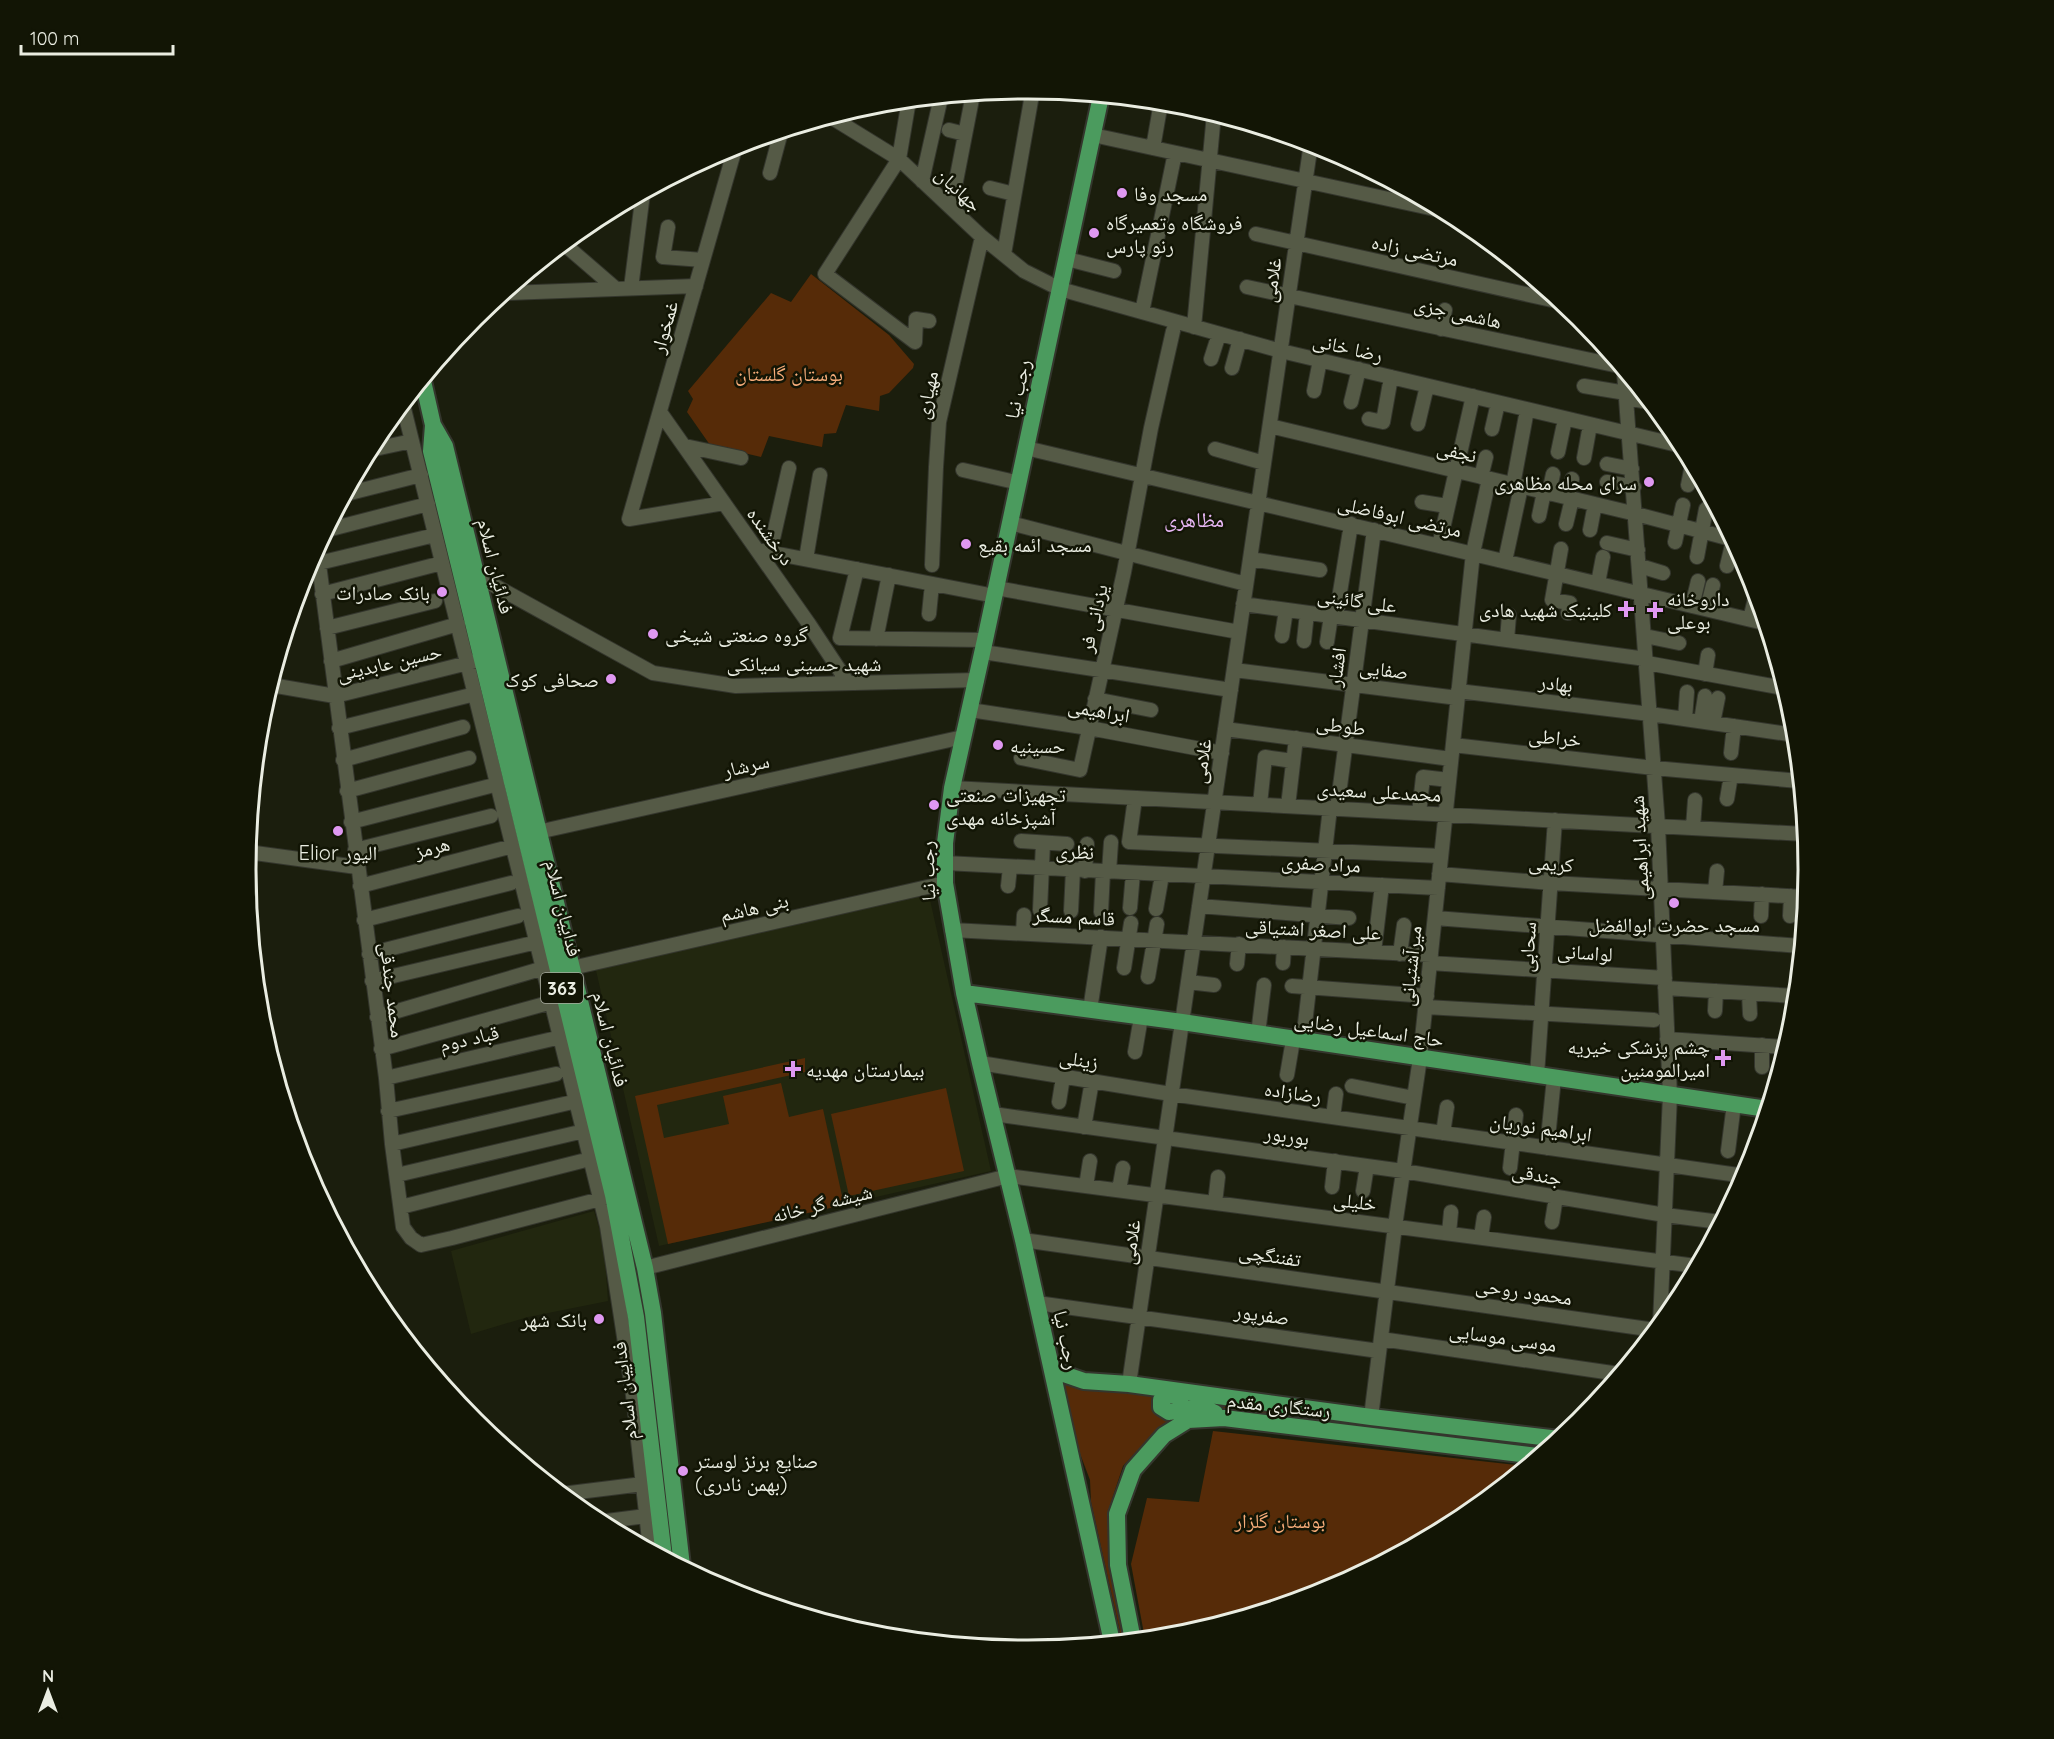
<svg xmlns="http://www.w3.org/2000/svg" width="2054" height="1739" font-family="Quicksand,'Noto Naskh Arabic',sans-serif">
<rect width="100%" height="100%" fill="#1b1e0d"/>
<path fill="#22270f" d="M928,891L991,1171L659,1246L595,966Z
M594,1211L604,1245L608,1301L528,1317L471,1334L451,1251Z"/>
<path fill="#562b08" d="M811,274L889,335L914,364L913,368L889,393L880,396L879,411L846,405L836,433L824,434L822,447L769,436L761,457L710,445L687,412L693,399L688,391L771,293L791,302Z
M805,1058V1072L657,1105L664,1138L729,1124L723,1096L781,1083L789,1117L823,1109L844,1205L668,1244L635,1096Z
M946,1088L964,1171L849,1196L831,1114Z
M1060,1377L1143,1389L1184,1415L1166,1423L1158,1429L1123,1466L1112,1499L1108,1528L1110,1552L1129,1640L1122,1641L1091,1502L1090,1480L1079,1451Z
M1174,1397L1554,1443L1547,1448L1268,1414L1244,1413L1211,1408L1170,1407L1168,1398Z
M1213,1431L1525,1466L1461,1519L1326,1591L1179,1636L1145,1639L1131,1564L1147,1498L1199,1502Z"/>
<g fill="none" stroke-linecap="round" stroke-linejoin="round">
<defs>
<path id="minor" d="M909,100L899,159L825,274L915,342L916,319L929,321
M831,117L899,159L982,237L1024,271L1060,289L1281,351L1682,446
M949,130L965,134
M1093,135L1444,211
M1153,148L1161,102
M770,173L781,132
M922,181L941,97
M990,188L1014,194
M951,207L973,94
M668,227L663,257L703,260
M1256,234L1561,302
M564,244L615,288
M1004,254L1033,89
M1067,259L1114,271
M1247,287L1619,366
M631,288L643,193
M505,293L696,286
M1142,312L1175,153
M1194,327L1214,114
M1441,329L1445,310
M1211,359L1219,334
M1232,368L1240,339
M1624,372L1658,826L1670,1095L1660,1324
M1584,386L1626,393
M1314,391L1320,360
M1626,398L1649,402
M1351,402L1359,369
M403,405L607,1226L633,1395L650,1549
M660,412L809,624L848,683
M1369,419L1383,422L1391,377
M1418,424L1427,386
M1270,426L1636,514L1731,539
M1492,429L1498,403
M685,446L741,458
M1026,448L1764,623
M1215,449L1264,463
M370,450L412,441
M1558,452L1565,419
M1584,458L1590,425
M1607,464L1632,469
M963,470L1019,483
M1481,477L1486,457
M1607,482L1634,487
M1513,485L1527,410
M1688,485L1692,465
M1549,493L1553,474
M346,494L421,475
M1568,498L1572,479
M1422,502L1447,506
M724,503L629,519L736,145
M1539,516L1544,492
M1010,523L1246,584
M1566,524L1572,499
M327,530L428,504
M1590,530L1595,504
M1675,542L1683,505
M1607,543L1638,550
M1439,546L1473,396
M317,549L386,1078L392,1144L403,1227L411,1238L421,1245L452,1238L608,1197
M1561,549L1552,600L1570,603L1568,613
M757,550L995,596
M770,552L789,468
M1697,557L1706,509
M806,559L820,475
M1250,559L1320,570
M1505,561L1521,487
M319,563L435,535
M932,565L936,467L939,422L982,237
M1640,566L1663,573
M1727,566L1733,541
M857,569L840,638L985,640
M477,576L653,673L736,686L977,680
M1598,583L1603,557
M996,588L1239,632
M322,594L442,563
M1243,604L1646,659
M1692,606L1698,581
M1707,609L1713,585
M929,614L932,584
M1336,617L1351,524
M1750,619L1756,595
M327,628L435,601
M1282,636L1286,610
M1645,636L1679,643
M876,639L889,575
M1507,640L1509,615
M1304,641L1307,613
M1327,642L1331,616
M983,652L1231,690
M331,661L458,624
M1647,663L1784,688
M1234,670L1458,698
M1705,674L1708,655
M271,685L335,696L476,661
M1458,691L1650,714L1795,735
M1095,699L1151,710
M970,710L1089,728L1222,753
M1685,719L1687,692
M1701,721L1705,696
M1713,723L1718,698
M339,728L475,694
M1225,729L1451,759
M1453,745L1654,768L1799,781
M1731,753L1734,726
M1021,758L1080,770L1124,572L1151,428L1173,331
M343,760L463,727
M952,788L1804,834
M347,791L469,758
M1135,798L1129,842L1441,856
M1727,799L1731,775
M1260,804L1265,757L1293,761
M1288,806L1296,738
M1337,809L1374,530
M1419,813L1423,777L1449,780
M351,822L498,784
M1693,828L1695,800
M538,832L963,737
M1021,841L1067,844
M355,850L491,816
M248,852L357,867
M945,863L1438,888
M1085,871L1087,844
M1109,872L1111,842
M1439,874L1551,883L1805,897
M360,886L513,846
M1008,886L1010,867
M1715,892L1717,871
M1199,906L1349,918
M1130,908L1133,873
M1156,909L1162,875
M1040,910L1043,843
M1071,911L1073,870
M1101,912L1103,872
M1761,916L1762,894
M1790,916L1791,896
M1435,918L1800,946
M364,920L511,883
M952,930L1431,955
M1023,933L1024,915
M1374,952L1382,885
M369,954L518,916
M1400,954L1404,925
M1283,963L1284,947
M1430,963L1665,978
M1237,964L1239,944
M572,968L945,883
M1124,968L1131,923
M1148,977L1157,924
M372,981L537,942
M1188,982L1214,985
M1292,986L1427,996
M1665,988L1795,996
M1749,994L1750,1014
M1426,1007L1654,1020
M1090,1010L1101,937
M1715,1011L1716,991
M377,1017L544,968
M1258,1034L1264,985
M1667,1039L1785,1047
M1303,1041L1330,808
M1762,1045V1067
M381,1049L552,1002
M1135,1052L1141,1017
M980,1063L1171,1094L1745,1176
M1287,1075L1293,1040
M1537,1075L1555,820
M386,1078L561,1037
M1352,1086L1414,1098
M1059,1102L1063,1077
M388,1111L556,1074
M993,1114L1403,1171L1665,1215L1720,1222
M1333,1117L1336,1094
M1084,1127L1092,1081
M1443,1133L1447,1107
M392,1144L577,1101
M1547,1148L1554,1078
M1728,1151L1734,1104
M1510,1168L1516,1115
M397,1175L584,1131
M1086,1186L1090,1161
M1332,1187L1335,1161
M1119,1190L1123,1168
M1363,1191L1367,1166
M1215,1203L1218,1177
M401,1207L582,1161
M1552,1222L1556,1197
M1449,1233L1451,1212
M1481,1237L1484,1217
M1023,1240L1655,1330
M645,1268L1008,1176L1696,1266
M1037,1303L1379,1351
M1381,1339L1619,1374
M1129,1384L1311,143
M1371,1417L1395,1226L1420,1058L1473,553L1489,479
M562,1494L643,1484
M599,1522L646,1516"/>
<path id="major" d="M1101,96L985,640L952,788L945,843V883L964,993L980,1063L1023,1240L1112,1642
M423,381L433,425L431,451L613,1195L636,1317L664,1557
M433,425L445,446L645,1268L653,1313L682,1566
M964,993L1182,1022L1767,1109
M1052,1370L1084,1381L1129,1384L1371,1417L1559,1439
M1182,1395H1166L1161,1400V1407L1169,1412C1184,1409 1201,1405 1215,1413
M1133,1640L1118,1565L1117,1514L1133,1470L1164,1435L1188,1420L1224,1418L1537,1456"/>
</defs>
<use href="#minor" stroke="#34362d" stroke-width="16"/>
<use href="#major" stroke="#34362d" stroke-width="20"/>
<use href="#minor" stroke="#555a46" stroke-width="14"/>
<use href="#major" stroke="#4b9b5e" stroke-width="16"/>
</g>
<g fill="#df98f1" stroke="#121505" stroke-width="2">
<circle cx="1122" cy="193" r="6"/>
<circle cx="1094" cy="233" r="6"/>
<circle cx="1649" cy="482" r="6"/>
<circle cx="966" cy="544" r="6"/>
<circle cx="442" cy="592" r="6"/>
<path d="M1623 600h6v6h6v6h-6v6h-6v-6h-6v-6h6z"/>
<path d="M1652 601h6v6h6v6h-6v6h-6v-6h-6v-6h6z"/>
<circle cx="653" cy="634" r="6"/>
<circle cx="611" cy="679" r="6"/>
<circle cx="998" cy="745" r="6"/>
<circle cx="934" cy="805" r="6"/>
<circle cx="338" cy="831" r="6"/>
<circle cx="1674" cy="903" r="6"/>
<path d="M1720 1049h6v6h6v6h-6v6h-6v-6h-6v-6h6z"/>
<path d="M790 1060h6v6h6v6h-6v6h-6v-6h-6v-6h6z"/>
<circle cx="599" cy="1319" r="6"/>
<circle cx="683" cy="1471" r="6"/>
</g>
<g text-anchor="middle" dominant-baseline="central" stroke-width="5" stroke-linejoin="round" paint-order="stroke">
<rect fill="#121505" stroke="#a9aca0" stroke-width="1.5" x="541" y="973" width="42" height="30" rx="4.5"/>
<g font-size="18" font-weight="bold" fill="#eaede2">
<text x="562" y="988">363</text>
</g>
<g font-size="20" fill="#eaede2" stroke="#121505">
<text transform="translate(959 189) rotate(43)">جهانیان</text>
<text transform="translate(1415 250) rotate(12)">مرتضی زاده</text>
<text transform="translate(1271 280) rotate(-82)">غلامی</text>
<text transform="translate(1458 312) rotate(12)">هاشمی جزی</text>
<text transform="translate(664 327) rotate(-74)">غمخوار</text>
<text transform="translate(1348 347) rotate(13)">رضا خانی</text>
<text transform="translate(1017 389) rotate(-78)">رجب نیا</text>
<text transform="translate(926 395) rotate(-78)">مهیاری</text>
<text transform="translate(1457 451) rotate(13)">نجفی</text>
<text transform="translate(1400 516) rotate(13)">مرتضی ابوفاضلی</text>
<text transform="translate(771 536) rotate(55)">درخشنده</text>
<text transform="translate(496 566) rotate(76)">فدائیان اسلام</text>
<text transform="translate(1357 600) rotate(8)">علی گائینی</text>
<text transform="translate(1093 618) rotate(-77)">یزدانی فر</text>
<text transform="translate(389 662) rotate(-13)">حسین عابدینی</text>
<text x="804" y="663">شهید حسینی سیانکی</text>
<text transform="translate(1336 667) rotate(-82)">افشار</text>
<text transform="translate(1384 669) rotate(7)">صفایی</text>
<text transform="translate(1556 683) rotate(7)">بهادر</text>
<text transform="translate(1099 710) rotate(10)">ابراهیمی</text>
<text transform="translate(1341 725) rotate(8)">طوطی</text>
<text transform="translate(1555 737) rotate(6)">خراطی</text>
<text transform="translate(1201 761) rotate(-82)">غلامی</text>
<text transform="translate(746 765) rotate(-13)">سرشار</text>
<text transform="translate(1379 791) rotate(3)">محمدعلی سعیدی</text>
<text transform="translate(432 847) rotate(-15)">هرمز</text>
<text transform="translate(1639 848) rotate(-93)">شهید ابراهیمی</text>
<text transform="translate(1075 851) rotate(3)">نظری</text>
<text transform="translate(1321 863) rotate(3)">مراد صفری</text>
<text transform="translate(1551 863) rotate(4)">کریمی</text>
<text transform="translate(927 871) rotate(-92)">رجب نیا</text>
<text transform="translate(754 907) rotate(-13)">بنی هاشم</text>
<text transform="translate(564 908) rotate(76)">فداییان اسلام</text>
<text transform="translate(1074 916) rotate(3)">قاسم مسگر</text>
<text transform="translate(1313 929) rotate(3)">علی اصغر اشتیاقی</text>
<text transform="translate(1527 947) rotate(-86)">سحابی</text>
<text transform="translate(1585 952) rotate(4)">لواسانی</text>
<text transform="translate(1410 966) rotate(-84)">میرآشتیانی</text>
<text transform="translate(393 990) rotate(83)">محمد جندقی</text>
<text transform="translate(1369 1029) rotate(8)">حاج اسماعیل رضایی</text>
<text transform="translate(469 1038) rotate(-13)">قباد دوم</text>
<text transform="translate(611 1039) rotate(76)">فدائیان اسلام</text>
<text transform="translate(1079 1059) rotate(9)">زینلی</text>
<text transform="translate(1293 1092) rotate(8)">رضازاده</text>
<text transform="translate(1541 1127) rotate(8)">ابراهیم نوریان</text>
<text transform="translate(1287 1135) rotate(8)">بوربور</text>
<text transform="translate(1537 1174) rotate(10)">جندقی</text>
<text transform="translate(1355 1201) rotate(7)">خلیلی</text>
<text transform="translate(822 1203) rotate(-14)">شیشه گر خانه</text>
<text transform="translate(1130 1242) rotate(-82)">غلامی</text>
<text transform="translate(1270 1255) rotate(8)">تفننگچی</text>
<text transform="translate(1524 1291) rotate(8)">محمود روحی</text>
<text transform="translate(1262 1314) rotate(8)">صفرپور</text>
<text transform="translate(1503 1337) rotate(8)">موسی موسایی</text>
<text transform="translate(1067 1340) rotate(78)">رجب نیا</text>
<text transform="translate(624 1391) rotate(-97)">فداییان اسلام</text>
<text transform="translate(1279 1405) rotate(6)">رستگاری مقدم</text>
</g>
<g font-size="20" fill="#eaede2" stroke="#121505" text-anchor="start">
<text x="1134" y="193">مسجد وفا</text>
<text x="1106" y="222">فروشگاه وتعمیرگاه<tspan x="1106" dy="23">رنو پارس</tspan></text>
<text x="1637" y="482" text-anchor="end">سرای محله مظاهری</text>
<text x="978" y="544">مسجد ائمه بقیع</text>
<text x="430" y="592" text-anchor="end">بانک صادرات</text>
<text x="1667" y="598">داروخانه<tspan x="1667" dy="23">بوعلی</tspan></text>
<text x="1612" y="609" text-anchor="end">کلینیک شهید هادی</text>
<text x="665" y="634">گروه صنعتی شیخی</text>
<text x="599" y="679" text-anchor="end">صحافی کوک</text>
<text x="1010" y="745">حسینیه</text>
<text x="946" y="794">تجهیزات صنعتی<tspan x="946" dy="23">آشپزخانه مهدی</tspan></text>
<text x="338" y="852" text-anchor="middle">Elior الیور</text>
<text x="1674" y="924" text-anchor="middle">مسجد حضرت ابوالفضل</text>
<text x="1710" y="1046" text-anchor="end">چشم پزشکی خیریه<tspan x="1710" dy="23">امیرالمومنین</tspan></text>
<text x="806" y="1069">بیمارستان مهدیه</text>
<text x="587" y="1319" text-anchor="end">بانک شهر</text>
<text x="695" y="1460">صنایع برنز لوستر<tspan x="695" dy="23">(بهمن نادری)</tspan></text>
</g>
<g font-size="20" fill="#f7ad7a" stroke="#121505">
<text x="789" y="373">بوستان گلستان</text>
<text x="1280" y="1520">بوستان گلزار</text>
</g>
<g font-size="21" fill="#e9b8f6" stroke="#121505">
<text x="1194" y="519">مظاهری</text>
</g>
</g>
<path d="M0 0H2054V1739H0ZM1026 99H1028A770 770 0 0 1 1798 869V870A770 770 0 0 1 1028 1640H1026A770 770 0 0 1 256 870V869A770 770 0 0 1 1026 99Z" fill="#121505" fill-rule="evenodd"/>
<path fill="none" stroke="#eaede2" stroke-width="3" d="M1026 99H1028A770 770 0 0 1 1798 869V870A770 770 0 0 1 1028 1640H1026A770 770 0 0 1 256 870V869A770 770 0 0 1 1026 99Z"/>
<g transform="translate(48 1691)" stroke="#121505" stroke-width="4.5" paint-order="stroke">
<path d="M0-4.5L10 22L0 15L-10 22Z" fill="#eaede2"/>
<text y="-9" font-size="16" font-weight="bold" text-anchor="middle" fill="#eaede2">N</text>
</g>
<path d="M21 45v9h152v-9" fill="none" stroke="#eaede2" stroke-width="3"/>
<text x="30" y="45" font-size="18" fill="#eaede2" stroke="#121505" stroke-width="4.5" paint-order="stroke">100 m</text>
</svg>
